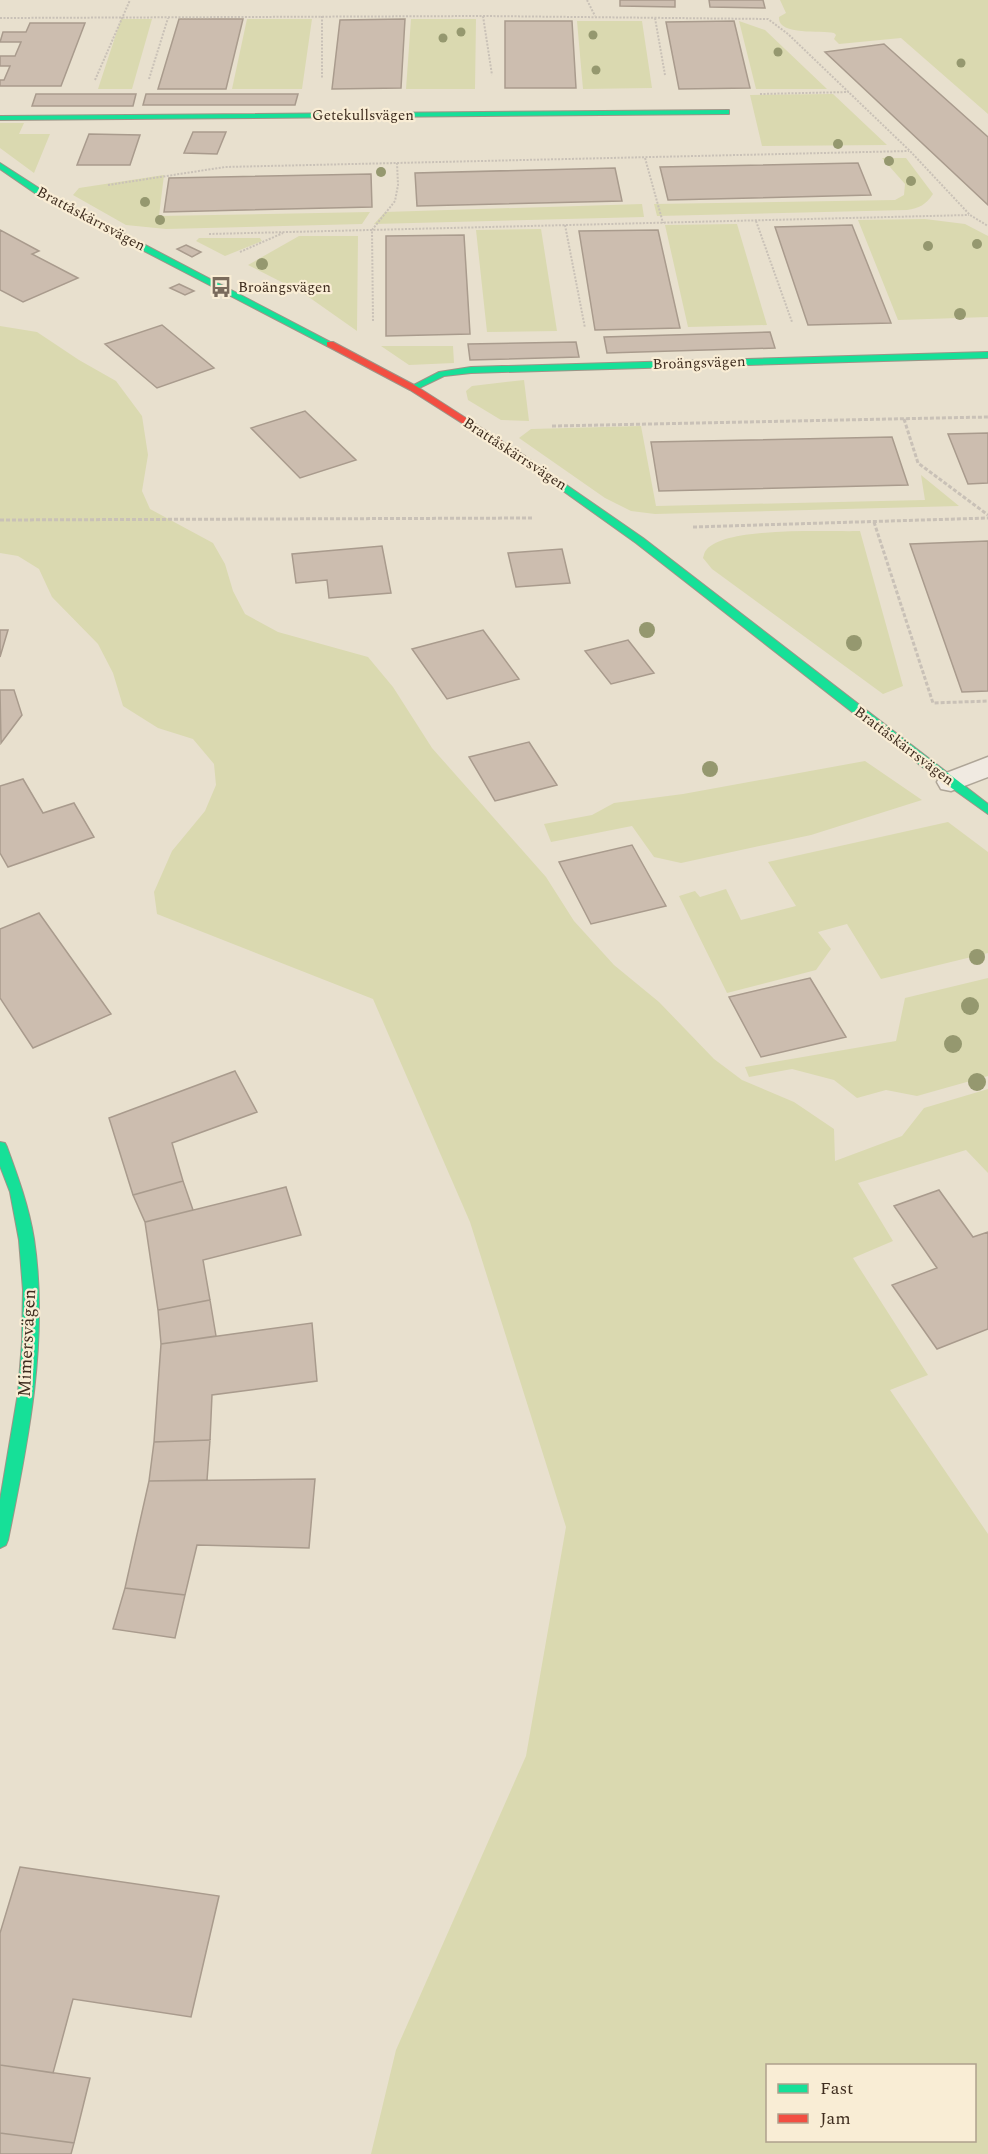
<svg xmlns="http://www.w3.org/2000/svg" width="988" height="2154" font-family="Spectral,serif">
<rect width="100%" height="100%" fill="#e8e0ce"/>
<path fill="#dad9b0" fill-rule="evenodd" d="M780,0H988V114L901,38L839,44L834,39L836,35L834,33C821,30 777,36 779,17L786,13Z
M121,19H152L132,89H98Z
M247,19H312L302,89H232Z
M411,19H476L475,89H406Z
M577,21H642L652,88L583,89Z
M739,21L765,30L827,89H756Z
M833,94L887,145L762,146L750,95Z
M0,123H24L19,134H50L34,173L0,148Z
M882,158H906L933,194C926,205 919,208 907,210L657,216L654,204L895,200L904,195L905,184Z
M164,175L159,216L370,212L362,224L166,229L126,225L73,195L79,188Z
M642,204L644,217L374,224L385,212Z
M925,219L965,224L988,236V317L898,320L858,220Z
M737,224L767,325L688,327L665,225Z
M541,229L557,331L487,332L476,230Z
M299,236H358L357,331L303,293L248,265Z
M199,238H260L262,241L225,256L196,241Z
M0,326L37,332L79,360L116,381L142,416L148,455L142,491L150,509L213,543L225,564L233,591L245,614L278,632L368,657L393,687L432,748L546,877L574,921L614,965L659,1002L714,1059L742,1080L794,1102L834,1129L835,1161L902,1136L924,1108L988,1089V1173L966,1150L858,1183L893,1241L853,1258L928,1375L890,1390L988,1534V2154H371L396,2050L526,1756L566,1527L470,1222L373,999L157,914L154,892L172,851L205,811L216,785L214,764L193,739L158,728L123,706L113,673L98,644L52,597L39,569L18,556L0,553ZM768,2066H974V2140H768Z
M381,346H453L454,363L409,365Z
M524,380L529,421L501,420L468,400L466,391L472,386Z
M641,426L656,506L925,500L921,475L959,506L655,514L631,511L605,498L519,438L531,429Z
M860,531L903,686L883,694L712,569L703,558C704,555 704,552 707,549C728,526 828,532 860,531Z
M865,761L922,800L811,835L681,863L654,857L632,826L551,842L544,824L592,815L614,803L683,794Z
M948,822L988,852V953L881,979L847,924L818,932L831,949L816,970L727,993L679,896L695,891L700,897L726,889L741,920L796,906L768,862Z
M988,978V1076L917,1096L886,1090L857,1098L834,1080L792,1069L749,1077L745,1067L896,1041L905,998Z"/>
<path fill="#ccbdaf" stroke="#a99b8d" stroke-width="1.5" d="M620,0H675V7L620,6Z
M709,0H763L765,8L710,7Z
M179,19H243L226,89H158Z
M405,19L401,88L332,89L340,20Z
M505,21H572L576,88H505Z
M734,21L750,88L679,89L666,22Z
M30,23H85L61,86H0V80H4L10,66H0V56H15L21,42H0L3,32H26Z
M884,44L988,137V205L825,52Z
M36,94H136L133,106H32Z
M146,94H298L295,105H143Z
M193,132H226L217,154L184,153Z
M89,134L140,135L130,165H77Z
M858,163L871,195L668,200L660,167Z
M615,168L622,201L417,206L415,173Z
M371,174L372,207L164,212L169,178Z
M852,225L891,323L808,325L775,227Z
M0,230L39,251L32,254L78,278L23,302L0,290Z
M658,230L680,328L595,330L579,231Z
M464,235L470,334L386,336V236Z
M186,245L201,252L192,257L177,249Z
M179,284L194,291L185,295L170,288Z
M162,325L214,368L157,388L105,344Z
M770,332L775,348L607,353L604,337Z
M576,342L579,357L470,360L468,344Z
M305,411L356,460L300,478L251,428Z
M988,433V483L968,484L948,434Z
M892,437L908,485L659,491L651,442Z
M988,541V691L962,692L910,544Z
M382,546L391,593L329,598L327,580L296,583L292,554Z
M562,549L570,583L516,587L508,553Z
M0,630H8L0,657Z
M483,630L519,679L447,699L412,649Z
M628,640L654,673L611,684L585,651Z
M0,690H14L22,715L1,743Z
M529,742L557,785L495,801L469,757Z
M23,779L43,813L74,803L94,837L8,867L0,853V786Z
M632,845L666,906L591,924L559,862Z
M39,913L111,1014L33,1048L0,998V929Z
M810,978L846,1037L761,1057L729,997Z
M235,1071L257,1112L172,1143L183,1181L133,1195L109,1118Z
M183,1181L193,1210L145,1222L133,1195Z
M286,1187L301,1235L203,1260L210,1300L158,1310L145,1222Z
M939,1190L973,1237L988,1232V1329L937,1349L892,1285L937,1268L894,1206Z
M210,1300L216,1336L161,1344L158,1310Z
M312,1323L317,1381L212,1395L210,1440L154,1442L161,1344Z
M210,1440L207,1480L149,1481L154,1442Z
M315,1479L309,1548L197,1545L185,1595L125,1588L149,1481Z
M125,1588L185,1595L175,1638L113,1629Z
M20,1867L219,1896L191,2017L73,1999L53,2073L0,2065V1933Z
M0,2065L90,2078L74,2143L0,2133Z
M0,2133L74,2143L71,2154H0Z"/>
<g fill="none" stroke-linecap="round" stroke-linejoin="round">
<defs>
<path id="street" d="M988,757V777L951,791L941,789L937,782L941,775Z"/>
<path id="fast" d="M729,110V114H726L0,120V116Z
M0,163L48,194L334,344L327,346L42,198L0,169Z
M988,352V358L471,373L444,376L413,391L408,388L439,372L471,367Z
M520,453L643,538L988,804V814L925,769L636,543L517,458L515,456Z
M0,1142L5,1143L7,1147C18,1177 29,1207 34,1239C49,1339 28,1443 8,1540L6,1545L0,1548V1500L18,1393L22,1342L23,1290L19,1240L10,1192L0,1166Z"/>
<path id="jam" d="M327,342H333L416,386L525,456L517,458L410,390L327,346Z"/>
</defs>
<use href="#street" stroke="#aea597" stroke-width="3"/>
<use href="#fast" stroke="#9d9487" stroke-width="2"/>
<use href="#jam" stroke="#9d9487" stroke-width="2"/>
<path stroke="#c9c1b7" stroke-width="2" stroke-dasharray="2 1.5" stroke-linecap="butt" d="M587,0L595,16
M322,16V78
M483,16L492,75
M0,18L483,16L768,19L788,34L910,151L970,215L988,226
M655,18L665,75
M149,79L168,18
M95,80L130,0
M760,94L849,92
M645,158L663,223
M108,185L225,167L909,151
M756,221L792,322
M565,225L585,328
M209,234L969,215
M240,252L283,233
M373,321L372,230L395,201L398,185L397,163"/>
<path stroke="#c9c1b7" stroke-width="3" stroke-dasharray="4 2" stroke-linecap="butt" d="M904,419L918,463L988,515
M552,426L988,417
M0,520L533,518
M874,522L933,703L988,701
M693,527L988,518"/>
<use href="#street" fill="#f0eae1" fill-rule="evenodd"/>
<use href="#fast" fill="#16e098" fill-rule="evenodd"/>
<use href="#jam" fill="#f24e42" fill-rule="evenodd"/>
</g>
<g fill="#95986f">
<circle cx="461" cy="32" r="4.5"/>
<circle cx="593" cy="35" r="4.5"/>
<circle cx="443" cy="38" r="4.5"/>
<circle cx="778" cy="52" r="4.5"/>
<circle cx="961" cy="63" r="4.5"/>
<circle cx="596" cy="70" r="4.5"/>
<circle cx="838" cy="144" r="5"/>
<circle cx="889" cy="161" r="5"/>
<circle cx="381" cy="172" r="5"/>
<circle cx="911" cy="181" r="5"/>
<circle cx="145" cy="202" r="5"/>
<circle cx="160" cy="220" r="5"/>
<circle cx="977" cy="244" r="5"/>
<circle cx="928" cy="246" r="5"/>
<circle cx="262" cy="264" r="6"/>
<circle cx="960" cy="314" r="6"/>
<circle cx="647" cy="630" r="8"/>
<circle cx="854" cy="643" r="8"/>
<circle cx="710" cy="769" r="8"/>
<circle cx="977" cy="957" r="8"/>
<circle cx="970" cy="1006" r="9"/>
<circle cx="953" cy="1044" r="9"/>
<circle cx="977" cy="1082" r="9"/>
</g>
<defs>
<symbol id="bus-bare" viewBox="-9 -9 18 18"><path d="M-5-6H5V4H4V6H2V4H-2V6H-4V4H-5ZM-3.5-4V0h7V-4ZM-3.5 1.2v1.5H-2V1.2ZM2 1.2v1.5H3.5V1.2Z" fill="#7a6b5c" stroke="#f9edd5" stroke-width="2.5" paint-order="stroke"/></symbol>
</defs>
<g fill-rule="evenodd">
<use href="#bus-bare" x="206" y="272" width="30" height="30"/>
</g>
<g text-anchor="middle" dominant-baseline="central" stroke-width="4.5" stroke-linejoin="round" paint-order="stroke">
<g font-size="15" fill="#3e2c1e" stroke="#f9edd5">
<text x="363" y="115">Getekullsvägen</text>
<text transform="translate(91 219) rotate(28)">Brattåskärrsvägen</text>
<text transform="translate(699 363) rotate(-2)">Broängsvägen</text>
<text transform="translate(515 454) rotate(33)">Brattåskärrsvägen</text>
<text transform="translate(904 746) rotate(37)">Brattåskärrsvägen</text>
</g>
<g font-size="15" fill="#3e2c1e" stroke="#f9edd5" text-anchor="start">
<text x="238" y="287">Broängsvägen</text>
</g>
<g font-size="18" fill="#3e2c1e" stroke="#f9edd5">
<text transform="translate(27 1343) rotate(-87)">Mimersvägen</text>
</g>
</g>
<rect x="766" y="2064" width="210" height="78" fill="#f9edd5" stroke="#aea08c" stroke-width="1.5"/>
<rect x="778" y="2084" width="30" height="9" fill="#16e098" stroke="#aea08c" stroke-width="1.5"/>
<text x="820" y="2094" font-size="18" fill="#3e2c1e">Fast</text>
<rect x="778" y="2114" width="30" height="9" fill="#f24e42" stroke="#aea08c" stroke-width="1.5"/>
<text x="820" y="2124" font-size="18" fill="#3e2c1e">Jam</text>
</svg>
